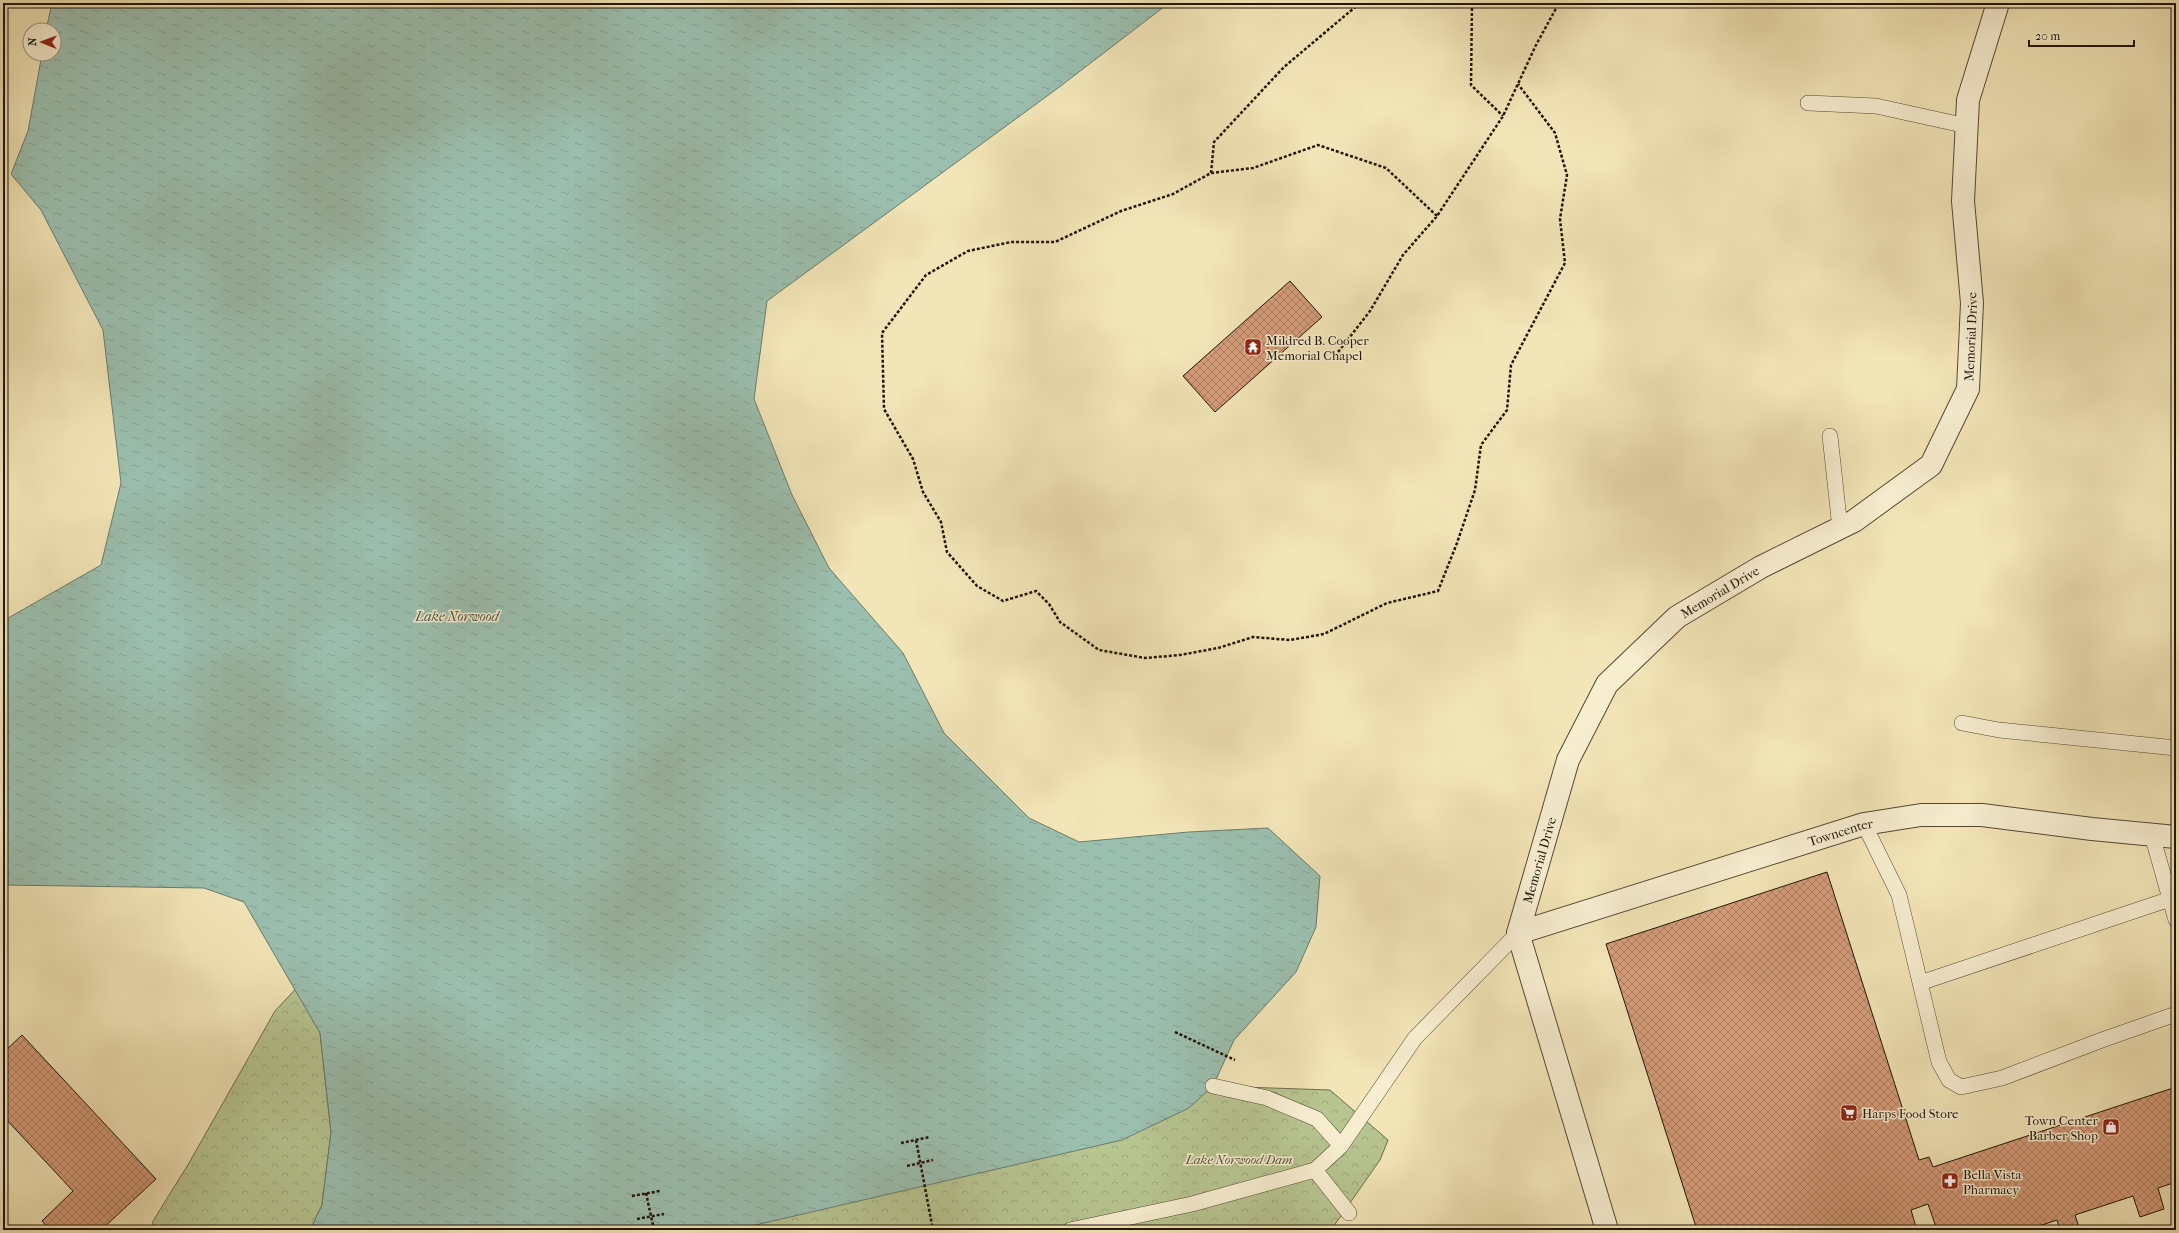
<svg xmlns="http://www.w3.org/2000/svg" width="2179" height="1233" font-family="'IM FELL French Canon',serif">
<defs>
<pattern id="forest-crowns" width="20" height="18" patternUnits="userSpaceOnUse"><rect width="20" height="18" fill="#b7c591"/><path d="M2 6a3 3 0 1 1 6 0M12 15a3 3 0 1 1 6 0" fill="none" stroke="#9da87c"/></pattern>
<pattern id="water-ripples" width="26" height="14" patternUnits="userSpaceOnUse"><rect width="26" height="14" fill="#9bbfaf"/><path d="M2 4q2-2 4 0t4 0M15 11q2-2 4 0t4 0" fill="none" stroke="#85a395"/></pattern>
<pattern id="building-cross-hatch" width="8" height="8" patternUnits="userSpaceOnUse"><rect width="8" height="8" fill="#d59c79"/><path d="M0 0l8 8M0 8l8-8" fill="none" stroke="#ac7e61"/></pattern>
</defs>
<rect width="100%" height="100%" fill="#f2e5b7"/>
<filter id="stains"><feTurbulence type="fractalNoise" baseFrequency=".005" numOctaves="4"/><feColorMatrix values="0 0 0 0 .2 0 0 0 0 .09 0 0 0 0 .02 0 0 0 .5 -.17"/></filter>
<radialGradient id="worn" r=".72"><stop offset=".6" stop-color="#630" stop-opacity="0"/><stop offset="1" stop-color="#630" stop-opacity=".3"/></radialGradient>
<path fill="url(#forest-crowns)" stroke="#6c6c4c" d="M303,981L320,1033L331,1132L322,1205L310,1230H152L153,1221L189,1163L275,1011Z
M1213,1086L1330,1090L1388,1140L1380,1160L1331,1230H733Z"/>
<path fill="url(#water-ripples)" stroke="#6a7b6c" d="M52,3H1169L1058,88L767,301L754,399L792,495L829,568L903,653L944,733L1029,818L1079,842L1189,832L1268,828L1320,876L1316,927L1296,972L1234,1040L1213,1086L1189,1108L1122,1140L734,1230H310L322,1205L331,1132L320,1033L244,902L204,888L3,885V621L101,565L121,483L103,330L41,210L11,174L28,131L42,54H54V30H46Z"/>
<path fill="url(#building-cross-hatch)" stroke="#201408" d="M1290,281L1322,317L1215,412L1183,376Z
M1827,872L1919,1160L1929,1157L1933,1167L2176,1087V1182L2158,1188L2164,1209L2140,1217L2133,1196L2075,1215L2080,1230H2060L2057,1220L2027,1230H1937L1928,1204L1911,1210L1916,1227L1906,1230H1697L1606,944Z
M22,1035L156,1179L101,1230H50L42,1221L73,1191L3,1116V1053Z"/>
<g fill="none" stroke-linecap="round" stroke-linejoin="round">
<defs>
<path id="service" d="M1808,103L1876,106L1967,126
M1830,436L1840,528
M1962,723L1999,730L2176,748
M1864,824L1899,895L1939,1062L1949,1080L1961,1087L2002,1078L2102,1040L2176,1014
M2152,835L2176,920
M1920,983L2176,897
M1213,1086L1267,1098L1317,1119L1341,1146L1415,1038L1518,933
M1341,1146L1315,1170L1349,1213
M1070,1230L1192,1204L1315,1170"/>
<g id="minor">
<path id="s1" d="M1518,933L1864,824L1921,815H1982L2092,829L2176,837"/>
<path id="s2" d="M1607,1230L1518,933L1568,760L1607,684L1677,617L1761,567L1854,521L1931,465L1968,389L1972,303L1963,201L1968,100L1998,3"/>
</g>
</defs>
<use href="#service" stroke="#544834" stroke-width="16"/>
<use href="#minor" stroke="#544834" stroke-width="24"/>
<path stroke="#201408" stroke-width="2.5" stroke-dasharray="3 2" stroke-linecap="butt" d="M1472,3L1471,85L1503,116
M1211,173L1214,142L1284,67L1360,3
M1437,216L1386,168L1318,145L1253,168L1211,173L1173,194L1121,211L1055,242H1011L968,251L926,275L882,333L884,409L913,459L923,492L941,522L947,552L977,586L1003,601L1036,591L1049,604L1060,622L1099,650L1145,658L1180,655L1218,648L1253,637L1290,640L1324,634L1387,603L1438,591L1457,543L1475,490L1481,445L1507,410L1511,365L1565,263L1560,219L1567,175L1555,133L1518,84
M1335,356L1370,311L1403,255L1437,216L1503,116L1536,45L1559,3
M1175,1032L1235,1060
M916,1140L933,1230
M901,1143L930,1137
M907,1166L933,1160
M646,1193L654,1230
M632,1196L660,1191
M637,1219L664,1214"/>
<use href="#service" stroke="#f7eed0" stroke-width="15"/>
<use href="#minor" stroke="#f7eed0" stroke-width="22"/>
</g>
<defs>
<symbol id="temple-square" viewBox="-11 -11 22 22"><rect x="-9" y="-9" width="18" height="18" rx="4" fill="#8f2418" stroke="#f7eed0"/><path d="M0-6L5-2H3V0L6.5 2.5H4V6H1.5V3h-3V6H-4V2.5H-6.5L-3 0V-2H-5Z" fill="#fff"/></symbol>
<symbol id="supermarket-square" viewBox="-11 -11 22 22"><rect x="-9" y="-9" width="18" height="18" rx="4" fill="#8f2418" stroke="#f7eed0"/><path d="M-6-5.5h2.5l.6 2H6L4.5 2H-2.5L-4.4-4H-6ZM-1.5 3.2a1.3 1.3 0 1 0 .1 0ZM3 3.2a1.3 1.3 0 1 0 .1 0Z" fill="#fff"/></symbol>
<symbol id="shop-square" viewBox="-11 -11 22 22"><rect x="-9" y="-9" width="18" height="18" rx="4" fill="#8f2418" stroke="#f7eed0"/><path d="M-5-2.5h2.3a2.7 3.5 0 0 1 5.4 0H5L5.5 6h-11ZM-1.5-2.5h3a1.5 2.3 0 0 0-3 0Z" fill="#fff"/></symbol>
<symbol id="pharmacy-square" viewBox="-11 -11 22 22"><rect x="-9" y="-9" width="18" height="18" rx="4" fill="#8f2418" stroke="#f7eed0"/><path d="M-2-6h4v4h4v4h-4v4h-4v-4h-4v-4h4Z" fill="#fff"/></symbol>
</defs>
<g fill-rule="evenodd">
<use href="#temple-square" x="1243" y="337" width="20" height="20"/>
<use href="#supermarket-square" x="1839" y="1103" width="20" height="20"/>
<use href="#shop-square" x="2101" y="1117" width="20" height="20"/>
<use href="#pharmacy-square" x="1940" y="1171" width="20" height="20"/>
</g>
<g text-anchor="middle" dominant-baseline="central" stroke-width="3" stroke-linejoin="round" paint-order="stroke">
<g font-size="13" fill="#201408" stroke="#f7eed0">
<text stroke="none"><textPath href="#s2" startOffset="1106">Memorial Drive</textPath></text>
<text stroke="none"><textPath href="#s2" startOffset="722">Memorial Drive</textPath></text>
<text stroke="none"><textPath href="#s1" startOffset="338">Towncenter</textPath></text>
<text stroke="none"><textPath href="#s2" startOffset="386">Memorial Drive</textPath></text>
</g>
<g font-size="13" fill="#201408" stroke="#f7eed0" text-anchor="start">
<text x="1266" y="340">Mildred B. Cooper<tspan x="1266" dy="15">Memorial Chapel</tspan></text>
<text x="1862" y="1113">Harps Food Store</text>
<text x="2098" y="1120" text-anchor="end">Town Center<tspan x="2098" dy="15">Barber Shop</tspan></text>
<text x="1963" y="1174">Bella Vista<tspan x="1963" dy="15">Pharmacy</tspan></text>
</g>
<g font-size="13" font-style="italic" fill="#555238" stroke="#f7eed0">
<text x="1239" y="1159">Lake Norwood Dam</text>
</g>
<g font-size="14" font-style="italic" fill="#4b5042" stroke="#f7eed0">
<text x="457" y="616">Lake Norwood</text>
</g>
</g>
<rect width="2179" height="1233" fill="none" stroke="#f2e5b7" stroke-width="16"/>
<rect x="4" y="4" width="2171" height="1225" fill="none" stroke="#201408" stroke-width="2"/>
<rect x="8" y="8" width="2163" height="1217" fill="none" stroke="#201408"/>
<g transform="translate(42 42) rotate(271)"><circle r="19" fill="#f7eed0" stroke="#a19780"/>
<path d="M0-3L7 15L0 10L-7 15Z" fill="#8f2418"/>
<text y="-6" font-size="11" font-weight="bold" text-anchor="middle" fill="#201408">N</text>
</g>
<path d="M2029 40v6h105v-6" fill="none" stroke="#201408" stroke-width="2"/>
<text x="2035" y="40" font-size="12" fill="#201408" stroke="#f7eed0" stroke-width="3" paint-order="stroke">20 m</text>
<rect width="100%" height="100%" filter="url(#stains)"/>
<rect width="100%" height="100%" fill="url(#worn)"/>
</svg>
